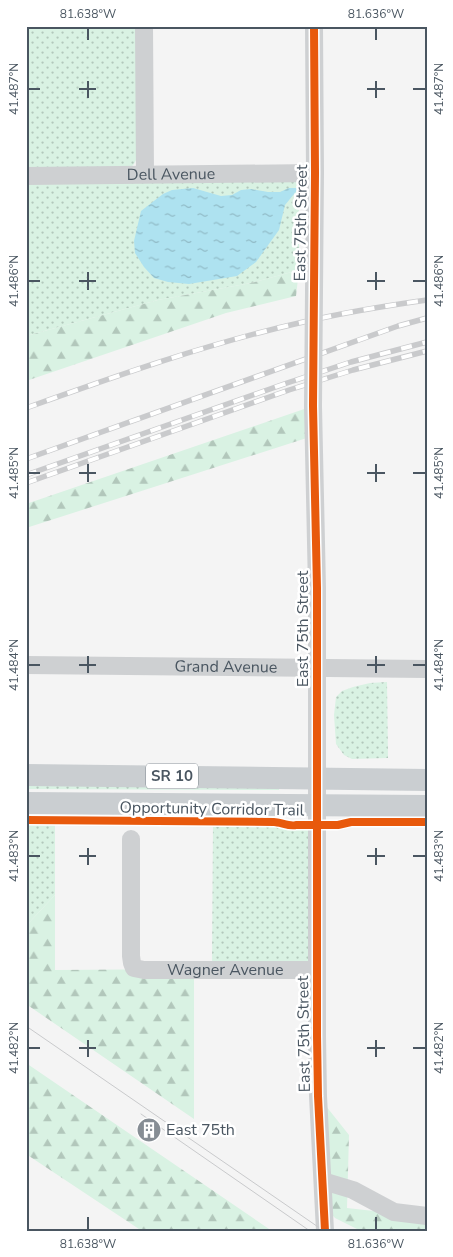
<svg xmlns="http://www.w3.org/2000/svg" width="453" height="1257" font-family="'Nunito Sans',sans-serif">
<defs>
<pattern id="grass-dots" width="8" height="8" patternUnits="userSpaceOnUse" patternTransform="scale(1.25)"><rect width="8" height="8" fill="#d9f2e3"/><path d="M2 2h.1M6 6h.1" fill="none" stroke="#b2c7bb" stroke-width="1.8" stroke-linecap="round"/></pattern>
<pattern id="forest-firs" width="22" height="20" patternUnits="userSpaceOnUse" patternTransform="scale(1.25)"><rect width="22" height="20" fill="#d9f2e3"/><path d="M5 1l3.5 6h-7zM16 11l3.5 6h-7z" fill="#b2c7bb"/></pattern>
<pattern id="water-ripples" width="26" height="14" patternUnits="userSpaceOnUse" patternTransform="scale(1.25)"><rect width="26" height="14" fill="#aee2f0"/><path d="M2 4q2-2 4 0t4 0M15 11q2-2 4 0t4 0" fill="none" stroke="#90bac6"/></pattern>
</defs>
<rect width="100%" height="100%" fill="#f4f4f4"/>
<path fill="url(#grass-dots)" d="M26,26H138L137,158L134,164L128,170H26Z
M299,180V270L251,283L158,300L26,336V181Z
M387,682L388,758L352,759L344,755L336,744L334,715L336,697L342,691L353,687L370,683Z
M26,781L279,785V790L26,789Z
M26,820H55V895L26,926Z
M213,821L274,822L285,823L292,826L296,825H317V970L212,969Z"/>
<path fill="url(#forest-firs)" d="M299,270L296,296L226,313L26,381V336L158,300L251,283Z
M313,406V436L26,528V504Z
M55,895V970L194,969V1119L26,1004V926Z
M26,1063L272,1231H142L26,1154Z
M318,1096L349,1135L347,1208L427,1217V1231H361L335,1218L324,1206Z"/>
<path fill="url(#water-ripples)" d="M193,188L221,196L232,195L241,190L251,189L268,192H280L289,188H299L285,205L279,230L256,262L237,276L189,284L168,282L154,278L144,267L135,253L134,241L141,211L163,194L172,190Z"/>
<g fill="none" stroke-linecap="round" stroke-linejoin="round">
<g stroke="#ced0d2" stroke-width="18">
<path d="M144,26L145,174"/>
<path id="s1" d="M26,176L315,173"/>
<path d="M314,292L315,173L314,26"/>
<path d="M313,406L317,588V1036L318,1096L325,1231"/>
<path id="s2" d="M26,665L427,669"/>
<path id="s3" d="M131,839V956L132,963L134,968L144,970H317"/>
<path d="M323,1181L353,1190L394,1212L427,1216"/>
</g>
<path stroke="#caced1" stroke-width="22" d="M26,775L427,780
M26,803L427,806"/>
<path stroke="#c9cacc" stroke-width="1" d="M26,1026L324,1231
M141,1114L310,1231"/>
<defs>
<path id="rail" d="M26,408C116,376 206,344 299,323C341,313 384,306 427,300
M26,459L398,326L427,318
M26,475L287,383L351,362L427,342
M26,483L289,390L353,370L427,351"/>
</defs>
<use href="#rail" stroke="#c9cacc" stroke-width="5.5"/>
<use href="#rail" stroke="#fff" stroke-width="4" stroke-dasharray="11" stroke-linecap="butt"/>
<path stroke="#ced0d2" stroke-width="18" d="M313,406L314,292"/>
<defs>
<path id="cycleway" d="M314,26L315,173L313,406L317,588V1036L318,1096L325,1231
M26,820L274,822C280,822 290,827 296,825H338L351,822H427"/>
</defs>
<use href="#cycleway" stroke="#fff" stroke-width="11"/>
<use href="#cycleway" stroke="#e8590c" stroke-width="8"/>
</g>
<path fill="none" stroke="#4a5661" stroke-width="2" d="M88,28V40M376,28V40M88,81V98M376,81V98M28,89H40M79,89H96M367,89H385M413,89H426M88,272V290M376,272V290M28,281H40M79,281H96M367,281H385M413,281H426M88,464V482M376,464V482M28,473H40M79,473H96M367,473H385M413,473H426M88,656V673M376,656V673M28,665H40M79,665H96M367,665H385M413,665H426M88,848V865M376,848V865M28,856H40M79,856H96M367,856H385M413,856H426M88,1040V1057M376,1040V1057M28,1048H40M79,1048H96M367,1048H385M413,1048H426M88,1217V1230M376,1217V1230"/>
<defs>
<symbol id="building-disc" viewBox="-11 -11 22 22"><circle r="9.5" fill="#868d94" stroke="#fff"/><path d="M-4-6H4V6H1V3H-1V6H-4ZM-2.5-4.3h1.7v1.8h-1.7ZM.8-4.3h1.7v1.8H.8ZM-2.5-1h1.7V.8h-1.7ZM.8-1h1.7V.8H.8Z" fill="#fff"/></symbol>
</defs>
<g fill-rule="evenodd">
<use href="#building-disc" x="135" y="1116" width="28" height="28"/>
</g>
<g text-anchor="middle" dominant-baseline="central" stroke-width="5" stroke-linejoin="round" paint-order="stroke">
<rect fill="#fff" stroke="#808990" stroke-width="1" x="146" y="763.5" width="52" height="25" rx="4"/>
<g font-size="15" font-weight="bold" fill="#4a5661">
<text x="172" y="776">SR 10</text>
</g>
<g font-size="16" fill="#4a5661" stroke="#fff">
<text stroke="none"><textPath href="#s1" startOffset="145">Dell Avenue</textPath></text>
<text transform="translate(301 223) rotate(-89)">East 75th Street</text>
<text transform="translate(303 629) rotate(-90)">East 75th Street</text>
<text stroke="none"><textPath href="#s2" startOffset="200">Grand Avenue</textPath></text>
<text transform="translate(212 809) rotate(1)">Opportunity Corridor Trail</text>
<text stroke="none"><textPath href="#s3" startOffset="221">Wagner Avenue</textPath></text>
<text transform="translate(304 1034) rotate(-91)">East 75th Street</text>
</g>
<g font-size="16" fill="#4a5661" stroke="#fff" text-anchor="start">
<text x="166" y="1130">East 75th</text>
</g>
</g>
<rect width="453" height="1257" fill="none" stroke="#ffffff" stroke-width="55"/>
<rect x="28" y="28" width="398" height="1202" fill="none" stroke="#4a5661" stroke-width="2"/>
<g font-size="12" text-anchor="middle" fill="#4a5661">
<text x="88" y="18">81.638°W</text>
<text x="376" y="18">81.636°W</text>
<text transform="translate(14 89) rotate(-90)" y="4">41.487°N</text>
<text transform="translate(439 89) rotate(-90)" y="4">41.487°N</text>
<text transform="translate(14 281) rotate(-90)" y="4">41.486°N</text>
<text transform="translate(439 281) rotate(-90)" y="4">41.486°N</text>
<text transform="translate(14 473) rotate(-90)" y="4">41.485°N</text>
<text transform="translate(439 473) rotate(-90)" y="4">41.485°N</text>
<text transform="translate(14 665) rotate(-90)" y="4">41.484°N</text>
<text transform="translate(439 665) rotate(-90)" y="4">41.484°N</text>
<text transform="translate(14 856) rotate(-90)" y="4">41.483°N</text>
<text transform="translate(439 856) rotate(-90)" y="4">41.483°N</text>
<text transform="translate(14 1048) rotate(-90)" y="4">41.482°N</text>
<text transform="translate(439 1048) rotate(-90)" y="4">41.482°N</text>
<text x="88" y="1248">81.638°W</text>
<text x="376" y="1248">81.636°W</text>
</g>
</svg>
